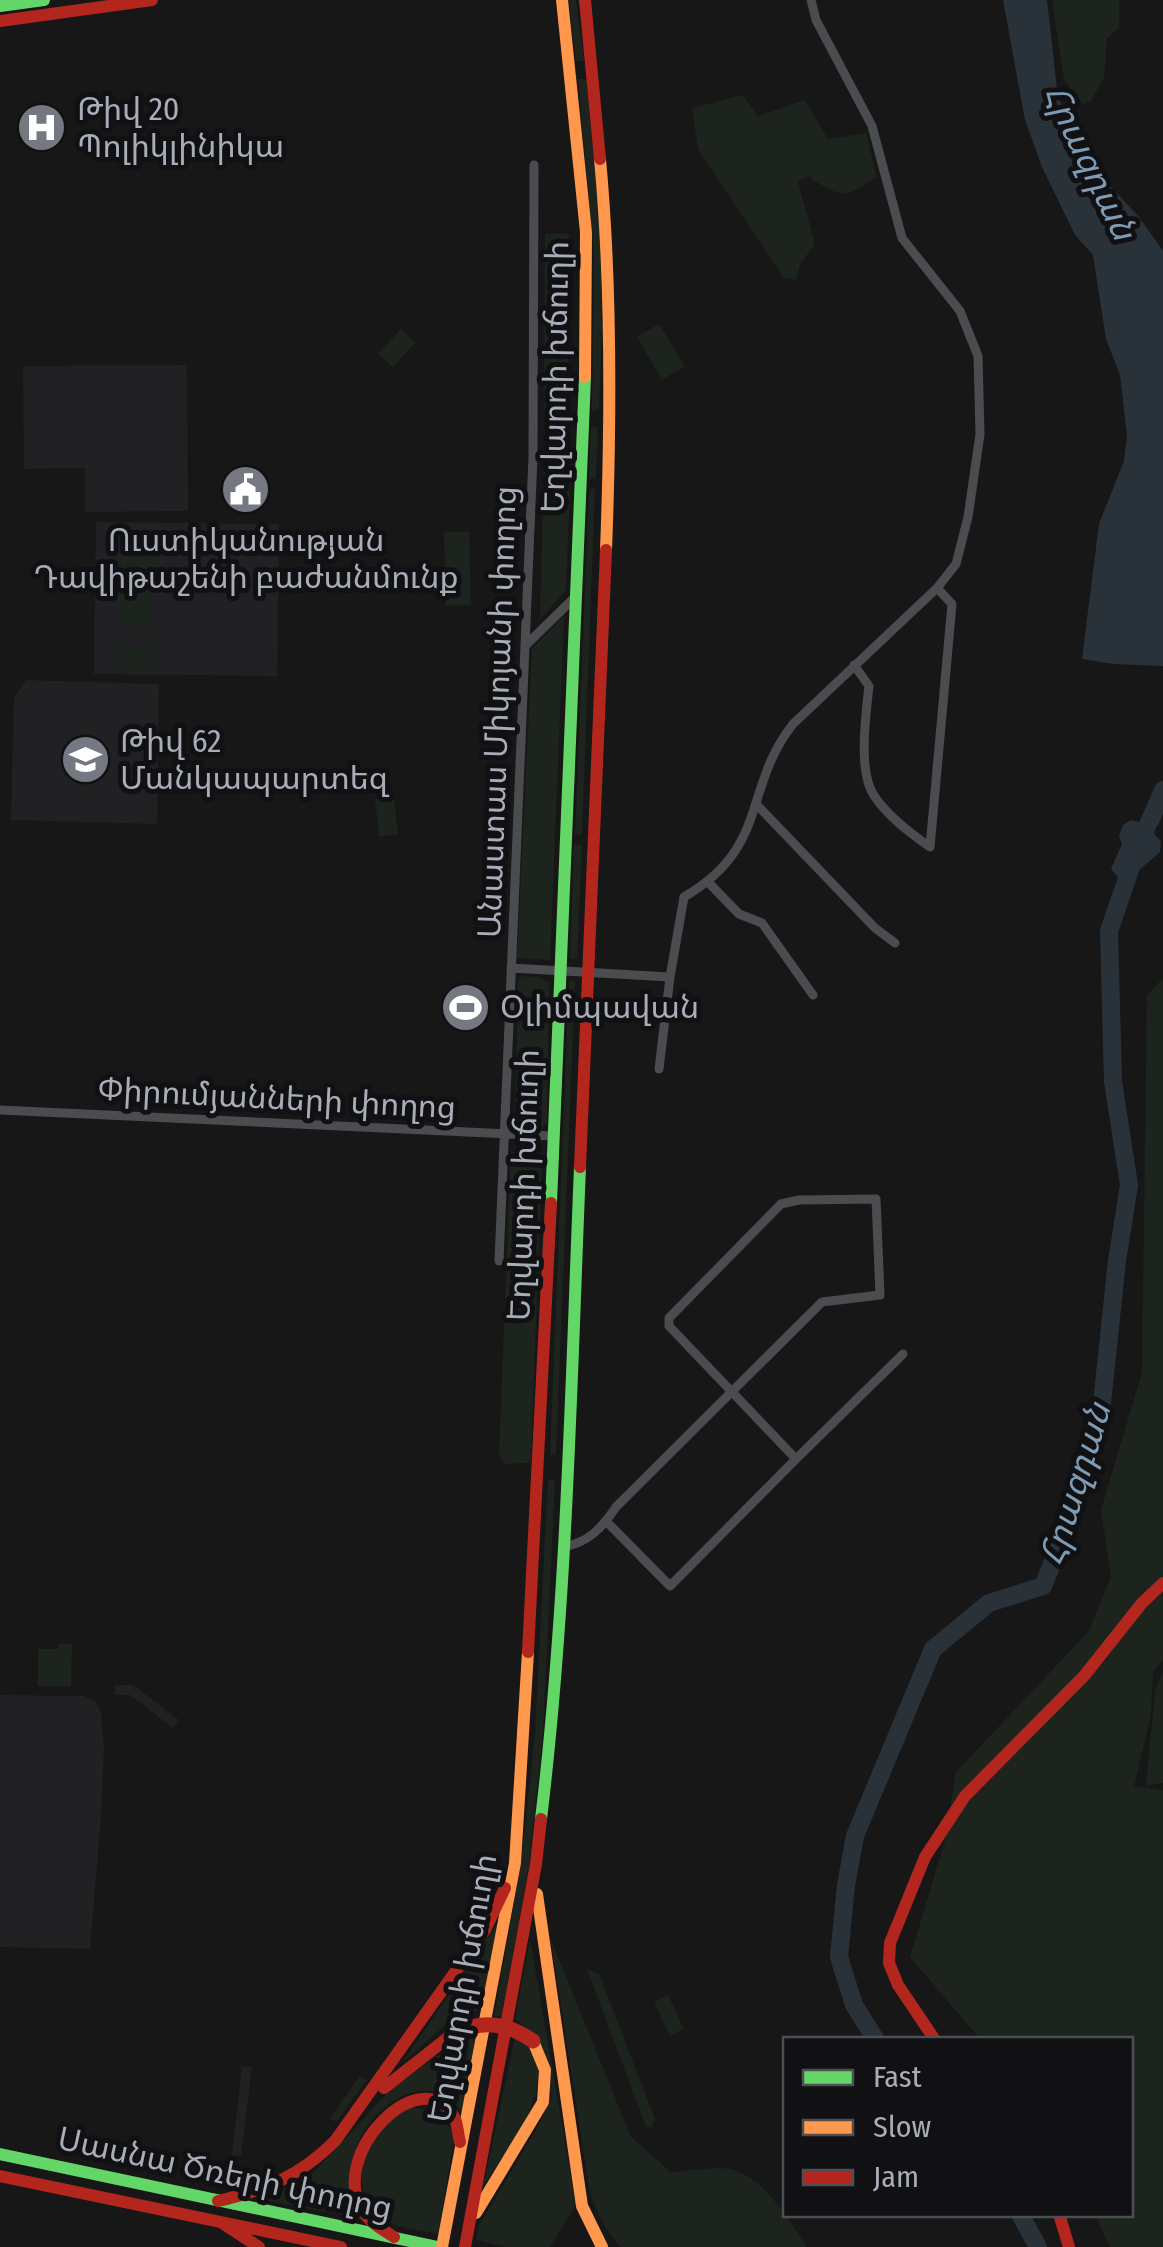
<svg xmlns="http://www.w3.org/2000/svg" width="1163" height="2247" font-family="'Fira Sans Condensed','Noto Sans Armenian',sans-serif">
<rect width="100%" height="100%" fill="#171717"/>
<path fill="#212123" d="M187,365L188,511L85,512V468L24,469L23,366Z
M96,522L279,524L277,676L94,674Z
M26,680L159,684L157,824L11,820L14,698Z
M115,1685H133L179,1720L173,1728L130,1695H115Z
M0,1695L84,1696L96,1702L101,1713L104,1746L101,1817L90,1949L0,1947Z
M242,2067H252L241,2156L232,2155Z"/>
<path fill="#1d241e" d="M569,0H576L584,61H576Z
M1052,0H1119V28L1107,38L1104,78L1090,102L1083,104L1064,80Z
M578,79H586L600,218L602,324L599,410L592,411L594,253Z
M743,95L758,116L805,100L828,139L867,133L876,177C847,199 839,198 808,176L798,182L815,244L800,264L796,280L784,278L698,149L692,108Z
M545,234H569L568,418L544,416Z
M659,324L685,366L662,380L637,337Z
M401,329L415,343L393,367L378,354Z
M591,427H598L596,479H589Z
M544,464H571L566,590L540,619Z
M589,489H595L582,835L575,834Z
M444,532H469L471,605L446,606Z
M120,553H155L154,625L120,624Z
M334,569H353V590H334Z
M564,616L550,960L517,958L532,648Z
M116,647L155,648V668L117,667Z
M394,797L398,835L379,836L375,799Z
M574,844L582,845L577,959H570Z
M522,976L540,977L549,983L547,1122L542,1128H515L518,981Z
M1163,978V1660L1153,1672L1151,1715L1134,1786L1163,1790V2247H1110L1095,2215L1130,2214V2040L980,2039L910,1957L945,1841L956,1772L1089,1631L1111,1577L1101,1510L1142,1372L1147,995Z
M569,981H575L556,1455H550Z
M511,1152L538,1153L542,1158L531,1458L528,1463L505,1464L499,1455Z
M548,1480H555L543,1734L529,1865L501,2017L494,2016L521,1864L535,1733Z
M59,1644H72L71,1686H38V1649H58Z
M1163,1671V1783L1146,1786L1155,1691Z
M500,1920L484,2008L449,2022L402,2063Z
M530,1939L576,2205L550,2247H506L476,2240L478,2227L538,2127L552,2096L533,2032L515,2019Z
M551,1940L631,2137L671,2172C687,2171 704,2168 720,2168C760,2169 787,2217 807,2247H621C605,2230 595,2210 589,2188Z
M587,1969L599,1974L655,2119L652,2127H646Z
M668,1995L684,2029L670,2036L654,2002Z
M481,2028L463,2114C438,2075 397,2091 372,2120C366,2128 358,2138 357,2148C354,2170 360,2196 362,2219L264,2200L313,2173L390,2090L464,2036Z
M515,2038C575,2068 504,2152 483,2187Z
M360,2076L366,2081L336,2122L330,2118Z
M408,2107L435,2111L452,2130L454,2141L438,2234C418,2230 394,2228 378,2216C348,2194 365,2139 388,2118C393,2113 402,2110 408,2107Z"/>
<path fill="#2a3239" d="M1003,0H1047L1058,98L1104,179L1139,217L1163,251V666L1113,664L1082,659L1099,524L1124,461L1127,435L1120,375L1106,339L1093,255L1075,235L1042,167L1025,120Z
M1151,798L1163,802L1154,834L1161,841L1160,852L1123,884L1111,869L1122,844L1119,835L1123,825L1131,820L1139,822Z"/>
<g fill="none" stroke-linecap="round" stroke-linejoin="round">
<path stroke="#2a3239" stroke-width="18" d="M1150,821L1163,790
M876,2040L854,2005L839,1957L846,1885L855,1836L933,1649L989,1603L1043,1586L1069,1523L1101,1412L1117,1261L1129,1185L1113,1081L1109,931L1132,864
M1020,2214L1038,2247"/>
<path stroke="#4b4c50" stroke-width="9" d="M533,457L582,456
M526,645L574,598
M854,665L869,686C866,714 858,769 873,794C886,815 910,833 930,847
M756,804L875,928L895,943
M930,847L952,604L937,588
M709,883L739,914L762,923L813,995
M511,968L670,977L684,897C770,847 742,789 793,724L937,588L956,564L968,517L980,434L978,356L960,311L902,238L872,126L816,20L811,0
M659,1069L670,977
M0,1110L552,1136
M499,1261L533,457L534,165
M606,1521L670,1586L796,1459
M563,1547C588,1543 602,1528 616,1507L822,1302L880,1295L876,1199L799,1200L781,1204L669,1318V1326L796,1459L903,1354"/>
<path stroke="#63d668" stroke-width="12" d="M0,6L44,0
M551,1203L585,377
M541,1819C567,1603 571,1384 580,1167
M0,2154L438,2247"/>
<path stroke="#ff974d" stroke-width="12" d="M562,0L586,232L585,377
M600,159C612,288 611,420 606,550
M537,1894L582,2206L602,2247
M476,2213L543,2102L545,2070L533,2041
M442,2247L515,1863L528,1652"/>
<path stroke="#b3261e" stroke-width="12" d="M585,0L600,159
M0,21L152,0
M580,1167L606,550
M528,1652L551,1203
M935,2040L898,1985L889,1963L890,1943L925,1857L965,1796L1084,1676L1142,1603L1163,1583
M384,2088L455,2032
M0,2176L341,2247
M218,2201C266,2190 300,2176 335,2141L485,1930L505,1888
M1059,2214L1069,2247
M222,2223L259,2247
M394,2237C383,2230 371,2223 364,2213C324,2155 424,2056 455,2119C458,2126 458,2135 460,2142
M465,2247L536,1864L541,1819"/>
<path stroke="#b3261e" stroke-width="15" d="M455,2032C485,2020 507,2023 533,2041"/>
</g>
<defs>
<symbol id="hospital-disc" viewBox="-11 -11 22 22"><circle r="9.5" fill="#757880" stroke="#111113"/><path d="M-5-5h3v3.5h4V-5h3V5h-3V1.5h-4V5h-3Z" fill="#fff"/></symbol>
<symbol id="civic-disc" viewBox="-11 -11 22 22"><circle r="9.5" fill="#757880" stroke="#111113"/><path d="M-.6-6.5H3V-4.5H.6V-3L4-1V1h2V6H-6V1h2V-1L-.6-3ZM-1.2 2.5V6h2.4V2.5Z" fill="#fff"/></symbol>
<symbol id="school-disc" viewBox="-11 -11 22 22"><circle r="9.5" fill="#757880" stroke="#111113"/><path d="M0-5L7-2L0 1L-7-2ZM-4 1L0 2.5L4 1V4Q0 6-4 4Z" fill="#fff"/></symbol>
<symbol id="stadium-disc" viewBox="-11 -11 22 22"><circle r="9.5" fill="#757880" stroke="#111113"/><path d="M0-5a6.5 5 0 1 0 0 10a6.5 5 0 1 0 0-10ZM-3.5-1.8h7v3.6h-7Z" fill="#fff"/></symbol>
</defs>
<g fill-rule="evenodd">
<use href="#hospital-disc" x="14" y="100" width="55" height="55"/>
<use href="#civic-disc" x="218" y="462" width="55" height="55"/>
<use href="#school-disc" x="58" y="732" width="55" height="55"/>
<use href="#stadium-disc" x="438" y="980" width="55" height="55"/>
</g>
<g text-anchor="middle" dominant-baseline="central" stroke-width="10" stroke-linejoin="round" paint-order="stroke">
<g font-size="32" fill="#a8adb8" stroke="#111113" text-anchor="start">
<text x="77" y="109">Թիվ 20<tspan x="77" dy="37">Պոլիկլինիկա</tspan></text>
<text x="246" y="540" text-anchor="middle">Ուստիկանության<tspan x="246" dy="37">Դավիթաշենի բաժանմունք</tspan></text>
<text x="120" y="741">Թիվ 62<tspan x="120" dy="37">Մանկապարտեզ</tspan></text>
<text x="500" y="1007">Օլիմպավան</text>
</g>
<g font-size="32" fill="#a8adb8" stroke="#111113">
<text transform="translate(555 377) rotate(-89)">Եղվարդի խճուղի</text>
<text transform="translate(497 712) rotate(-88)">Անաստաս Միկոյանի փողոց</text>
<text transform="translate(277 1098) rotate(3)">Փիրումյանների փողոց</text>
<text transform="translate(523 1185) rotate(-88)">Եղվարդի խճուղի</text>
<text transform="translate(462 1988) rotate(-80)">Եղվարդի խճուղի</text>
<text transform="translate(225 2173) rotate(12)">Սասնա Ծռերի փողոց</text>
</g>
<g font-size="35" font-style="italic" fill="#7f9bb3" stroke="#111113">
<text transform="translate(1090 162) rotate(64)">Հրազդան</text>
<text transform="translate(1075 1484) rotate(-73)">Հրազդան</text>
</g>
</g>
<rect x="783" y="2037" width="350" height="180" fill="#111113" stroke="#4d4f55" stroke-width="2.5"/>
<rect x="803" y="2070" width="50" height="15" fill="#63d668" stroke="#4d4f55" stroke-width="2.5"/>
<text x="873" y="2087" font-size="30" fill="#a8adb8">Fast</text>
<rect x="803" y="2120" width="50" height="15" fill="#ff974d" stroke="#4d4f55" stroke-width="2.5"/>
<text x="873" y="2137" font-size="30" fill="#a8adb8">Slow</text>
<rect x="803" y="2170" width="50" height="15" fill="#b3261e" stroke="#4d4f55" stroke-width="2.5"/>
<text x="873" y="2187" font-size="30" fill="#a8adb8">Jam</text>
</svg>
